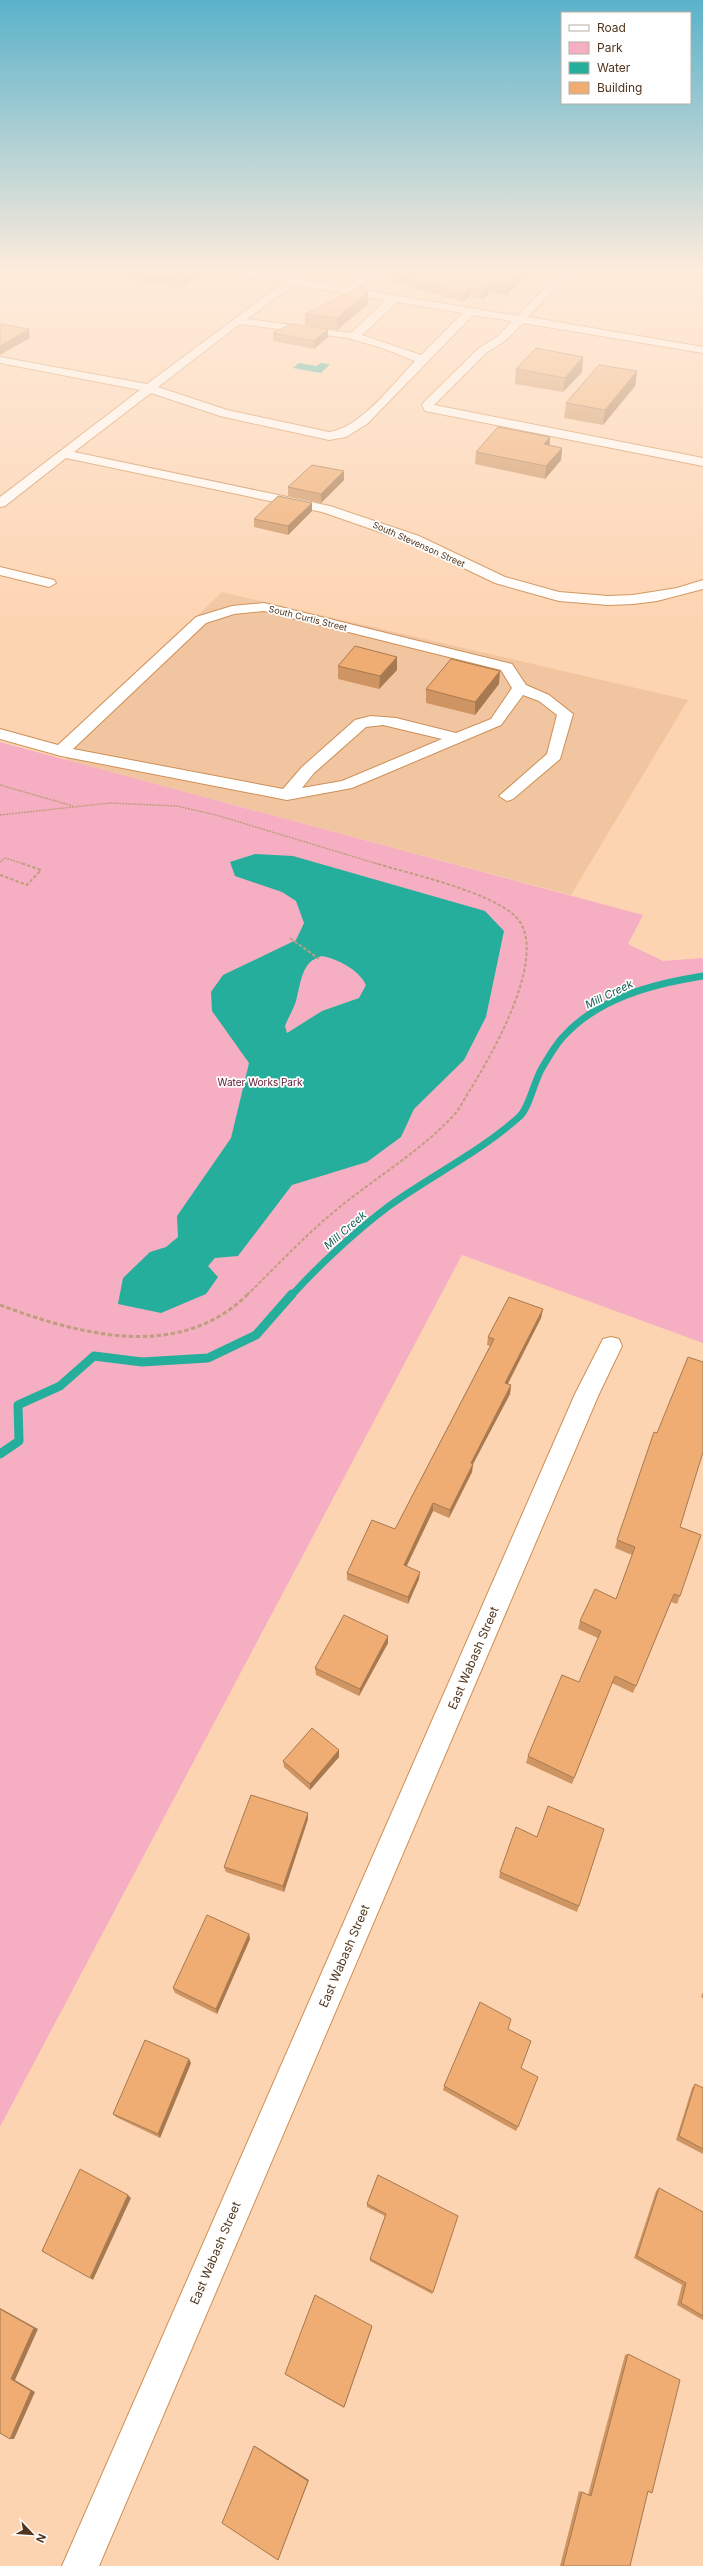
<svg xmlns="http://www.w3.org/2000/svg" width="703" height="2566" font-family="Inter,sans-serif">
<rect width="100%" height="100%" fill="#fdd4b2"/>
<path fill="#f1c5a0" d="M222,592L688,700L571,895L66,760L74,735Z"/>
<path fill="#f6afc2" d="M0,742L643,915L628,944L663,961L703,958V1343L462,1255L0,2127Z"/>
<path fill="#25ae9c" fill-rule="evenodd" d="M299,363L316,366L321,363L330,364L321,373L293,368Z
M255,854L293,856L485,911L504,931L486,1017L464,1060L414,1109L401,1137L367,1162L292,1185L238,1256L215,1258L208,1266L218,1277L206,1294L161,1313L118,1304L123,1278L150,1252L166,1247L178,1237L177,1216L231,1138L249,1063L212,1011L211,992L223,975L296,940L304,923L296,901L282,892L235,876L230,862ZM322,956C338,959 359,970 366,985L359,998L322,1011L287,1033L285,1026C288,1018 293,1010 296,1001C301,983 301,961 322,956Z"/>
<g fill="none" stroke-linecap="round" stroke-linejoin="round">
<path stroke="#25ae9c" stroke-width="7" d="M292,1295C318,1266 358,1229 389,1206C432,1175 480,1152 519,1117C529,1109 534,1081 542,1068C548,1058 554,1047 562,1038C597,998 653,984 703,976"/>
<path stroke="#25ae9c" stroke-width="9" d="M0,1454L19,1441L18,1405L60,1386L94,1356L142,1362L208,1358L256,1335L292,1294"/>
<defs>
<path id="minor" d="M214,269H240L345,287L370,269H382L356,289L518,316L563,269H574L528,317L703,347V353L523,323L505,341L487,352L434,405L703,458V466L425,411L422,405L424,402L479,348L497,337L512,321L473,315L367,424L346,437L329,440L220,416L151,393L74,452L330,506L419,536L505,577L559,592L608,596L633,595L677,588L703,580V589L657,601L633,604L608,605L559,601L495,583L409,542L322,512L66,458L5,506L0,507V497L140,390L0,363V357L147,384L283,283ZM294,285L386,300L351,333L247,319ZM397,302L463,313L421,355L362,335ZM240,324L348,338L382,348L415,361C393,384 360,428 329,432L227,410L158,387Z
M694,269H703V273L695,271Z
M0,567L54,580L56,583L49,587L0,575Z
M264,603L512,664L526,685L549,695L573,714L560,759L513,799L507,801L499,796L547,754L557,715L539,701L523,695L501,725L352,788L287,800L61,756L0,739V729L58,745L196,617L232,606ZM264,611L501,670L512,688L491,719L456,733L396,718L371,716L355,720L302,767L283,789L73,749L206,623L234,614ZM383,725L442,739L342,781L302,788L314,773L366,727Z
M611,1337L619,1339L622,1346L599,1394L99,2566H62L575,1394L603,1339Z"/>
</defs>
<use href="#minor" stroke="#ce8f55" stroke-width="2"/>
<path stroke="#c19d7f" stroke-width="1.5" stroke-dasharray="2 1" stroke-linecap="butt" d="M0,785L73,806
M0,815L110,803L177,806L216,815L378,864
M0,862L5,858L24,864"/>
<path stroke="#c19d7f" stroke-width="2" stroke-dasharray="3.5 2" stroke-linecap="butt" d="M0,875L27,885L41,870L21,863
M290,938L319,959
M247,1295C278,1265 307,1233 341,1206C378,1176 419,1152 452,1117C460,1109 464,1099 470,1090C491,1056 551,953 516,917C492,892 410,874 375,863"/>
<path stroke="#c19d7f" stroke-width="3" stroke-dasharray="4.5 2.5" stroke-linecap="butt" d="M0,1305C80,1335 180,1362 248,1294"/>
<use href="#minor" fill="#fff" fill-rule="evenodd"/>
</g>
<path fill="#ce9563" d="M100,269H207L180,288L131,280V275Z
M532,271L506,295L490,292L483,299L470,296L463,302L392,282V274Z
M368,304L337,330L305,325V314Z
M273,333L328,337L314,349L273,341Z
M583,357L582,372L563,392L515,384L516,369Z
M637,371L635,386L603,425L564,418L566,403Z
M550,437V445L562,448L561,460L545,479L475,464L476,452Z
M344,480L321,503L288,496V487Z
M312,503V511L288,535L254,527V519Z
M338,666L397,670L379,689L338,679Z
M499,684L475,715L426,703V689Z
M543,1309L541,1318L508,1384L511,1385L510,1394L473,1464L472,1472L449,1518L433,1511L407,1566L419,1579L408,1604L347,1580V1573L395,1529L490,1346L487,1345L488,1337Z
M680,1527V1596L677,1604L671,1602L633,1693L612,1683L572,1784L526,1763L528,1756L579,1682L598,1638L578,1629L580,1621L616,1599L632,1555L615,1548L617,1540Z
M388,1636V1643L359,1696L316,1675L315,1668Z
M339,1750V1757L310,1790L284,1767L283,1761Z
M308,1819L284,1892L226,1872L224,1867Z
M500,1872L579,1906L577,1912L499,1878Z
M249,1934L250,1939L217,2014L175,1993L173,1988Z
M703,1992V1998L701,1997Z
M508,2029L518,2127L516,2131L443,2090L444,2086Z
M191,2063L160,2138L116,2117L113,2114Z
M695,2084L702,2088L703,2085V2154L676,2140L692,2088Z
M378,2175L433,2292L432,2294L370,2261V2259L385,2216L367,2207V2204Z
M659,2188L703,2212V2320L677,2305L682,2285L634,2258L656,2191Z
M372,2328L344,2408L285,2374Z
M628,2354L652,2493L648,2492L630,2566H560L579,2491L582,2492L588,2495L625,2355Z"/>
<path fill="#a77950" d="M195,269H207L180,288L179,281Z
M526,269H533L532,271L506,295V287Z
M491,284L490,292L483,299V291Z
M470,288V296L463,302L464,294Z
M368,292V304L337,330V318Z
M29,329L30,338L0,355V346Z
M328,329V337L314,349V341Z
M583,357L582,372L563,392L565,378Z
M637,371L635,386L603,425L605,410Z
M550,437L549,449L544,444Z
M562,448L561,460L545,479L546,466Z
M344,471V480L321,503V494Z
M312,503V511L288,535V526Z
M397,657V670L379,689L380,676Z
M500,671L499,684L475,715V702Z
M543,1309L541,1318L504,1391L505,1383Z
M511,1385L510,1394L473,1464L472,1472L449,1518L450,1510L471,1463Z
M433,1503V1511L403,1573L404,1565Z
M420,1572L419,1579L408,1604V1597Z
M388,1636V1643L359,1696L360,1689Z
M339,1750V1757L310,1790V1784Z
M308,1813V1819L284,1892L283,1886Z
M249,1934L250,1939L217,2014L216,2009Z
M189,2059L191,2063L160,2138L158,2134Z
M128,2195L131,2198L93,2280L90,2278Z
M0,2308L38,2329L15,2380L35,2392L14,2439H10L11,2379Z
M254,2446H255L309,2480L278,2560Z"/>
<path fill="#efad73" stroke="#a77950" d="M134,269H195L179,281L131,272Z
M401,269H526L506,287L491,284L483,291L470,288L464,294L392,274Z
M361,286L368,292L337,318L305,314Z
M0,324L29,329L0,346Z
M291,324L328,329L314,341L273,333Z
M536,348L583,357L565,378L516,369Z
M599,365L637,371L605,410L566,403Z
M498,427L550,437L544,444L562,448L546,466L476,452Z
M312,465L344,471L321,494L288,487Z
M278,496L312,503L288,526L254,519Z
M355,646L397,657L380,676L338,666Z
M451,659L500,671L475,702L426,689Z
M509,1297L543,1309L505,1383L511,1385L471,1463L473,1464L450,1510L433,1503L404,1565L420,1572L408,1597L347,1573L372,1520L395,1529L494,1339L488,1337Z
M688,1357L703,1362V1452L680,1527L701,1535L680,1596L674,1594L636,1686L615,1676L574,1778L528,1756L562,1675L579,1682L601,1631L580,1621L595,1589L616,1599L635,1547L617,1540L654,1432L657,1433Z
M344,1615L388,1636L360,1689L315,1668Z
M312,1728L339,1750L310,1784L283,1761Z
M251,1795L308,1813L283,1886L224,1867Z
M548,1806L604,1829L579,1906L500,1872L516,1827L537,1837Z
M207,1915L249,1934L216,2009L173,1988Z
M480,2002L511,2019L508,2029L531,2041L521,2068L538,2077L518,2127L444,2086Z
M145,2040L189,2059L158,2134L113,2114Z
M695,2084L703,2088V2149L679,2136Z
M80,2169L128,2195L90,2278L42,2251Z
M378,2175L458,2216L433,2292L370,2259L386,2214L367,2204Z
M659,2188L703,2212V2316L681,2303L686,2283L637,2256Z
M315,2295L372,2326L344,2407L285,2374Z
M0,2309L34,2328L11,2379L31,2391L10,2439L0,2433Z
M628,2354L680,2380L652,2493L648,2491L630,2566H563L582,2492L591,2496Z
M254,2446L308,2481L278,2560L222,2523Z"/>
<linearGradient id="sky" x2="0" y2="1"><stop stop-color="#5ab2ca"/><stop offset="0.43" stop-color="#feecdc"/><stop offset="1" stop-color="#feecdc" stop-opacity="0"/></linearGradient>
<rect width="703" height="629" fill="url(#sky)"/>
<g text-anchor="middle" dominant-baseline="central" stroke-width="3.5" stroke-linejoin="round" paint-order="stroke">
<g font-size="9" fill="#51361e" stroke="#fefefe">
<text transform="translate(419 544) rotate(24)">South Stevenson Street</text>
<text transform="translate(308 618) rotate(14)">South Curtis Street</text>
</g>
<g font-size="10" fill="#5c1631" stroke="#fefefe">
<text x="260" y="1082">Water Works Park</text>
</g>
<g font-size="11" font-style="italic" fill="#145b51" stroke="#fefefe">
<text transform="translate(609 994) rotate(-26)">Mill Creek</text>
<text transform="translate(345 1230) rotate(-41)">Mill Creek</text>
</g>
<g font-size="12" fill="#51361e" stroke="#fefefe">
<text transform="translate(473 1658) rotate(-67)">East Wabash Street</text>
<text transform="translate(344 1956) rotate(-67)">East Wabash Street</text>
<text transform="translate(215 2253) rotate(-67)">East Wabash Street</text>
</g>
</g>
<rect x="561" y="12" width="130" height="92" fill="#fefefe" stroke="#b9aea4"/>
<rect x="569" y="25" width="20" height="6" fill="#ffffff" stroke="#b9aea4"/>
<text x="597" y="32" font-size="12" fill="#51361e">Road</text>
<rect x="569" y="42" width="20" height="12" fill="#f6afc2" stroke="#b9aea4"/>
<text x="597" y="52" font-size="12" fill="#51361e">Park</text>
<rect x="569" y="62" width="20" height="12" fill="#25ae9c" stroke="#b9aea4"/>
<text x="597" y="72" font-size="12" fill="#51361e">Water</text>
<rect x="569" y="82" width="20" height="12" fill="#efad73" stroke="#b9aea4"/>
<text x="597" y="92" font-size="12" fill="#51361e">Building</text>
<g transform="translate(32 2534) rotate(115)" stroke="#fefefe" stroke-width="3" paint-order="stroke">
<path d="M0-3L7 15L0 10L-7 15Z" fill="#51361e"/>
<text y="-6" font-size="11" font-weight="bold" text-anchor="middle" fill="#51361e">N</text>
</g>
</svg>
